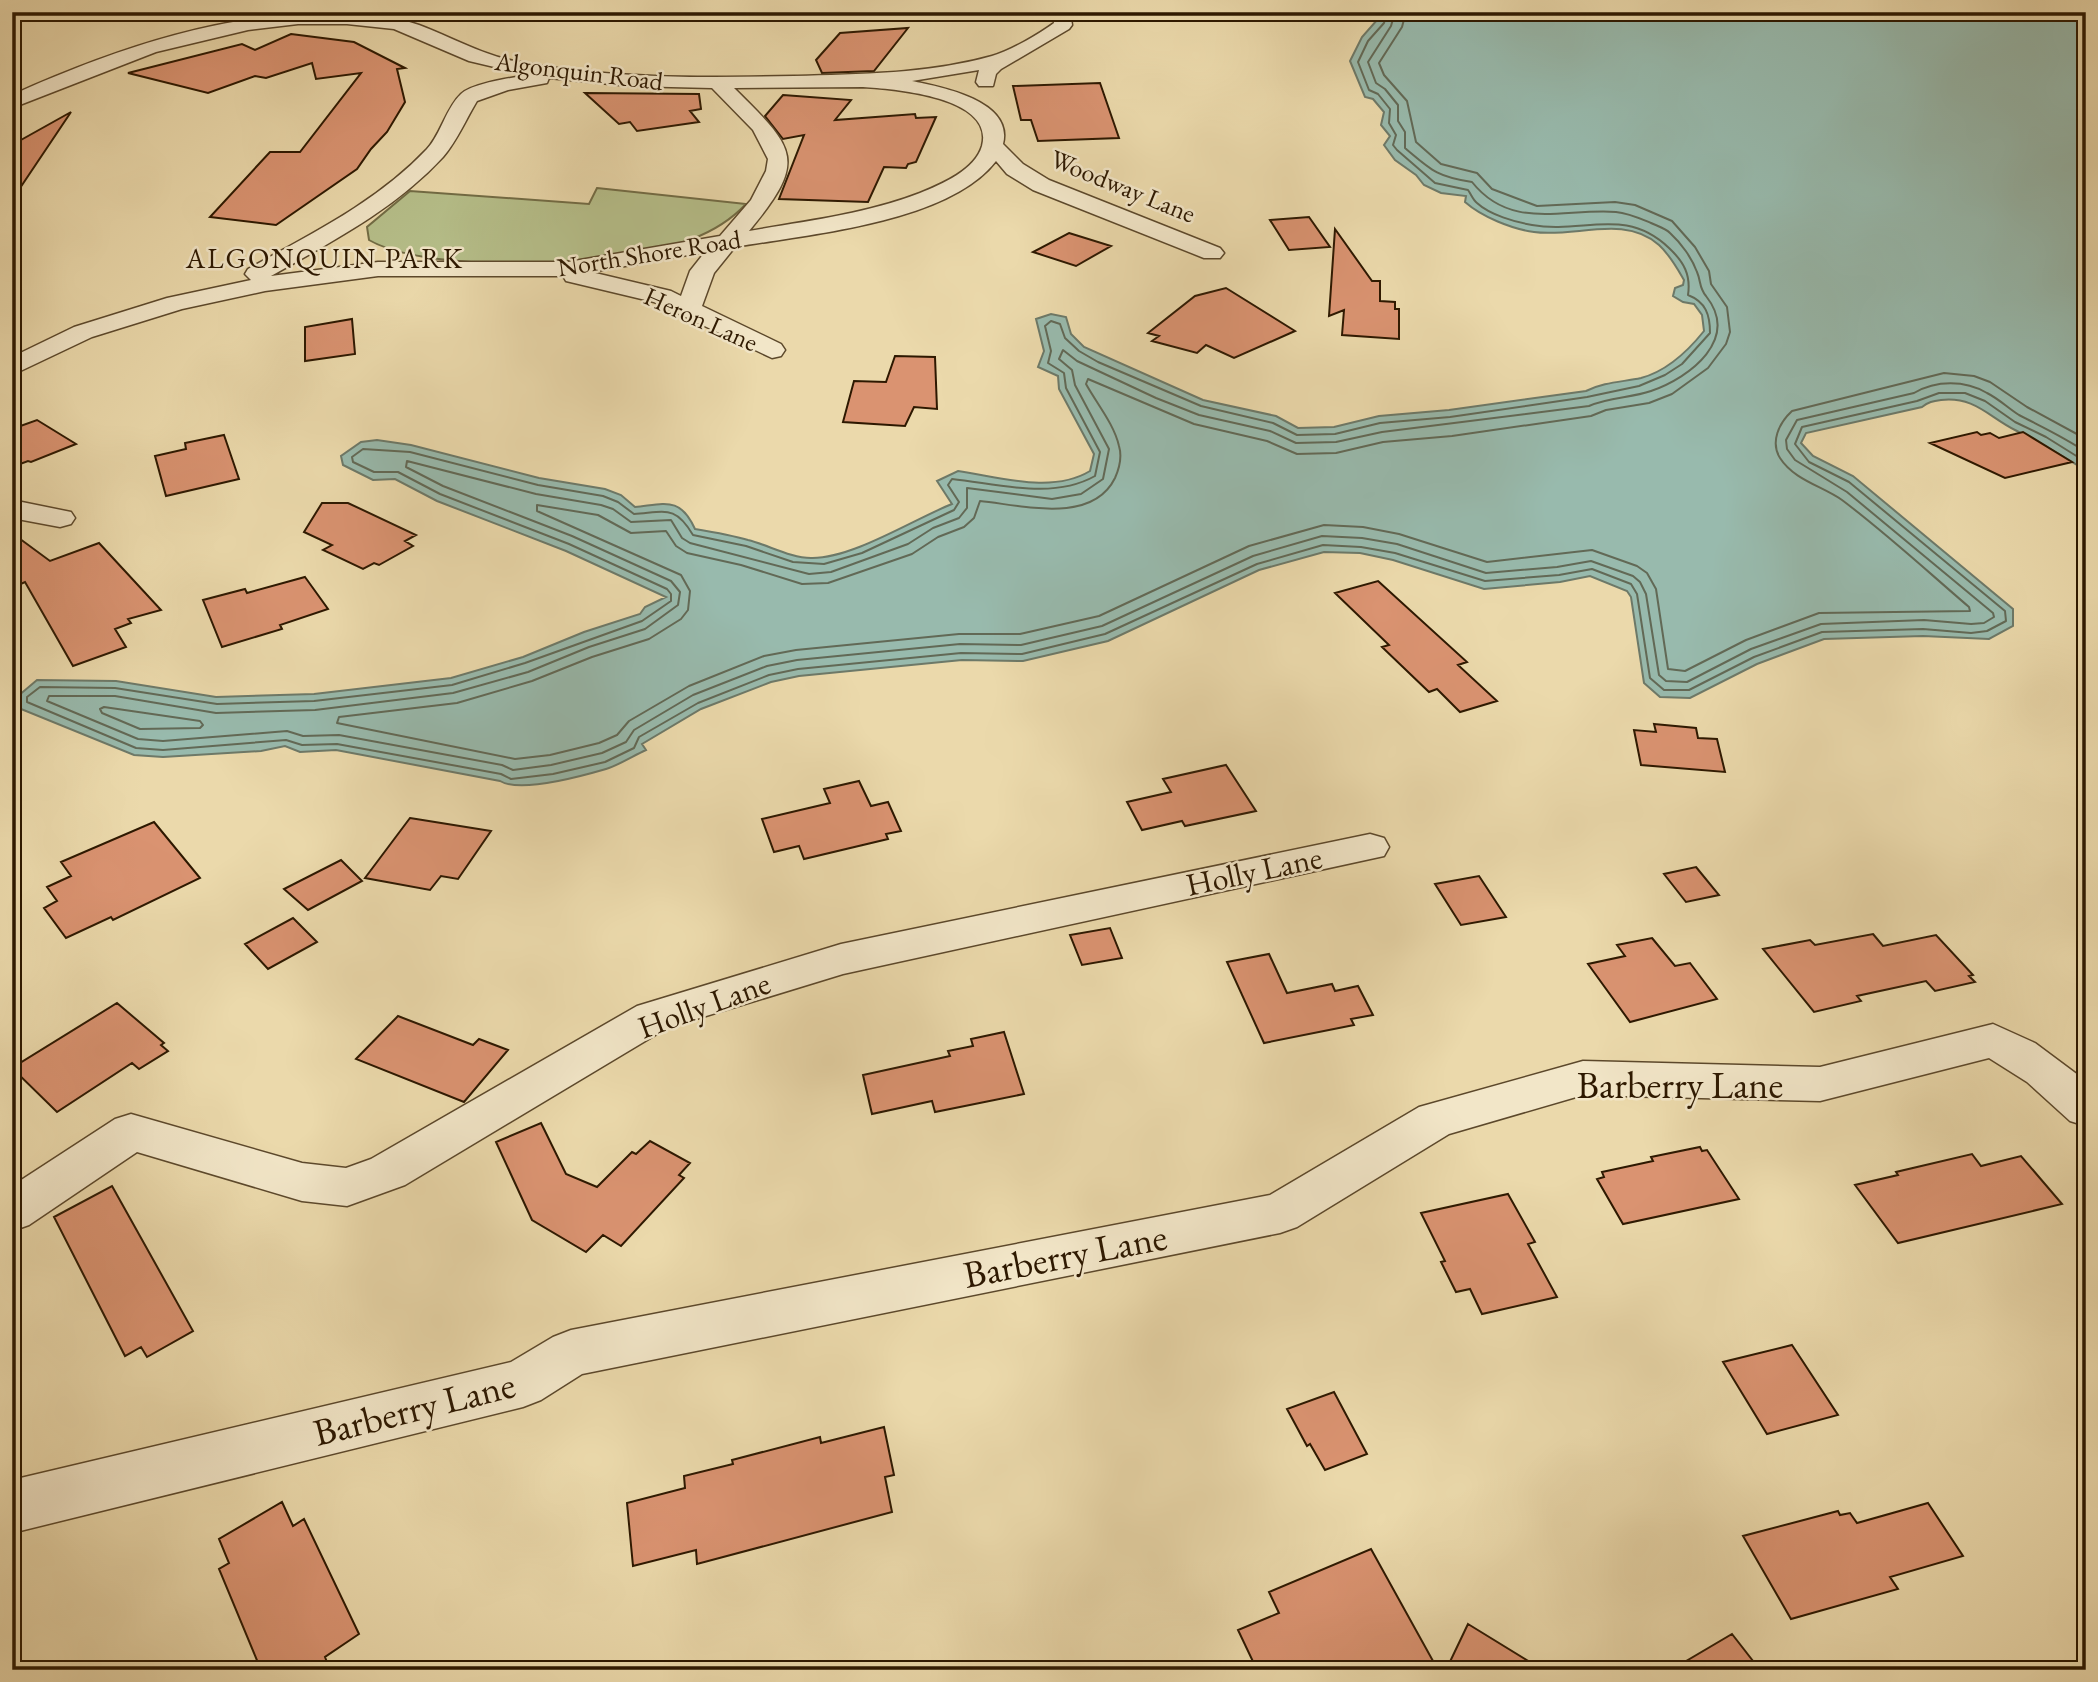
<svg xmlns="http://www.w3.org/2000/svg" width="2098" height="1682" font-family="'EB Garamond',serif">
<rect width="100%" height="100%" fill="#ebd9ab"/>
<filter id="stains"><feTurbulence type="fractalNoise" baseFrequency=".00286" numOctaves="4"/><feColorMatrix values="0 0 0 0 .2 0 0 0 0 .09 0 0 0 0 .02 0 0 0 .5 -.17"/></filter>
<radialGradient id="worn" r=".72"><stop offset=".6" stop-color="#630" stop-opacity="0"/><stop offset="1" stop-color="#630" stop-opacity=".3"/></radialGradient>
<path fill="#b6bf8a" stroke="#726c45" stroke-width="2" d="M597,188L746,204C731,220 713,231 692,239C625,265 431,276 369,240L367,227L410,191L589,204Z"/>
<path fill="#98baad" stroke="#6d7968" stroke-width="2" d="M1380,12H2086V471C2063,455 2039,443 2015,430C1989,417 1974,396 1941,400C1933,401 1928,402 1922,407L1806,433L1801,443L1813,456L1853,476L2013,609V626L1989,639L1923,636L1824,639L1757,664L1690,698L1660,697L1644,683L1631,597L1627,591L1590,576L1560,582L1484,589L1393,560L1360,553L1324,552L1259,570L1108,641L1023,661L962,660L799,676L771,682L701,709L642,744L646,750C633,756 619,765 606,769C582,776 520,793 500,781L336,750L300,752L285,746L261,751L163,757L134,755L21,709L18,696L37,680L116,681L216,697L314,694L451,678L523,657L584,632L640,614L645,607L666,597L566,551L437,501L395,479L373,480L343,465L341,456L361,442L377,440L411,445L539,478L605,489L621,495L635,507C665,504 680,496 695,529C713,532 731,535 748,540C768,545 791,558 811,558C852,559 914,519 952,504L937,481L958,471C1000,477 1052,494 1090,471L1094,454L1059,389L1058,376L1038,367L1044,351L1036,319L1051,314L1066,317L1071,334L1084,347L1203,400L1276,416L1298,428L1334,427L1379,416L1449,410L1586,391C1604,382 1622,382 1641,378C1667,371 1688,351 1704,331L1702,315L1694,304L1683,302L1673,296L1675,288L1683,285L1684,280C1677,268 1670,255 1659,245C1624,214 1575,238 1534,232C1512,229 1482,217 1465,202L1466,196L1441,193L1424,185L1416,175L1395,160L1384,145L1390,136L1381,125L1384,112L1373,99L1365,97L1350,61L1362,37L1378,19Z"/>
<g fill="none" stroke-linecap="round" stroke-linejoin="round">
<path stroke="#626956" stroke-width="2" d="M1387,12L1384,23L1368,41L1358,62L1369,90L1378,94L1390,109L1389,123L1396,135L1393,145L1397,150L1435,183L1468,190C1471,194 1473,200 1477,203C1490,215 1515,222 1532,225C1584,234 1625,206 1669,248C1684,262 1691,275 1688,295C1706,302 1710,315 1710,333L1682,364L1665,375L1639,386L1587,397L1450,417L1380,423L1335,434L1297,435L1273,423L1201,406L1098,362L1079,351L1065,338L1060,324L1051,321L1045,326L1051,351L1048,363L1064,373L1066,388L1100,452L1095,476C1052,500 999,484 952,479L948,485L959,502L954,510L862,553L824,564L793,562L746,546L693,535C675,505 666,512 634,514L618,502L603,496L538,485L410,452L363,449L352,457L353,462L374,472H398L440,494L569,544L667,589L671,594V601L642,621L525,663L452,685L314,701L217,704L115,688L40,687L27,697V702L136,748L163,750L286,740L302,745L337,744L501,774L511,779L553,774L605,762L634,748L639,737L698,703L769,675L798,669L961,653L1022,654L1105,634L1257,564L1323,545L1361,547L1395,553L1485,581L1559,575L1592,569L1631,584L1637,594L1650,678L1664,690H1689L1754,657L1822,632L1923,629L1971,633L1987,631L2006,621L2005,611L1849,482L1809,462L1795,444L1802,427L1917,401L1939,393H1965L1985,401L2015,422L2046,437L2086,462
M1395,12L1391,26L1368,62L1376,83L1385,89L1398,105V121L1405,132V148C1431,170 1437,177 1472,182C1511,231 1563,208 1616,212C1628,213 1639,218 1651,223C1657,226 1665,228 1670,233C1681,243 1692,258 1697,272C1701,281 1699,288 1706,296C1740,339 1691,377 1651,391C1631,398 1609,397 1589,406L1382,432L1336,442L1296,443L1270,431L1199,415L1156,398L1077,361L1063,350L1059,359L1072,370L1075,385L1109,449L1103,479L1081,494L1052,499L967,488V508L959,518L933,528L908,544L831,572L809,574L690,543L682,538L671,520L631,522L613,509L601,505L536,494L407,461L406,467L443,486L572,536L671,581L680,592L678,605L645,629L589,647L528,672L453,693L315,710L216,713L115,696H49L47,701L138,739L163,741L287,731L303,736L339,735L502,765L513,770L551,765L602,753L626,742L634,730L693,695L767,666L797,660L960,644L1021,645L1102,626L1253,556L1322,536L1362,538L1397,544L1486,573L1557,567L1591,561L1633,576L1640,582L1646,594L1659,675L1666,681L1687,682L1751,649L1821,624L1924,620L1971,624L1984,623L1994,617L1993,613L1847,492L1795,460L1787,449L1786,440L1797,420L1914,393C1936,380 1965,380 1987,393C1999,399 2008,408 2019,415C2042,427 2064,437 2086,452
M1406,12L1402,27L1379,63L1384,75L1407,101L1416,142L1441,164L1477,173L1492,189L1537,206L1615,202L1635,205L1672,221L1695,247L1709,271L1711,284L1727,307L1730,332L1726,344L1708,368L1672,394L1649,403L1606,410L1591,416L1452,436L1383,442L1336,453L1297,454L1267,441L1194,424L1088,379L1086,384C1097,404 1114,424 1119,446C1122,456 1119,469 1115,478C1092,525 1021,505 980,501L974,518L964,527L938,537L912,554L828,583L802,584L741,565L687,553L676,546L666,531L631,533L598,515L537,505V511L681,575L690,591L688,610L681,619L649,639L592,657L532,681L457,703L339,717L337,723L515,759L550,755L599,743L617,735L629,721L689,686L764,656L796,650L959,634H1020L1099,616L1249,546L1324,525L1363,527L1399,534L1487,562L1592,550L1637,566L1647,573L1656,589L1668,669L1685,671L1746,640L1819,613L1970,611L1969,607C1927,571 1886,533 1842,500C1822,486 1794,480 1780,458C1770,442 1779,423 1792,411L1944,373L1974,376L1990,382L2027,407L2086,439
M104,707L200,721L203,725L200,728L140,729L102,713L100,709Z"/>
</g>
<path fill="#da9371" stroke="#2d1800" stroke-width="2" d="M908,28L874,71L822,73L816,60L840,33Z
M291,34L354,42L405,68L397,69L405,102L387,132L371,149L357,169L276,225L210,217L270,152H300L361,73L316,79L312,63L266,78L255,76L208,93L128,73L242,44L255,50Z
M1100,83L1119,138L1038,141L1031,120H1021L1013,86Z
M585,93L699,94L701,109L690,111L699,122L637,131L630,122L619,124Z
M783,95L851,100L835,120L915,114L916,118L936,117L916,162L908,164L906,168L884,167L868,202L779,199L804,135L783,139L765,116Z
M71,112L12,200V145Z
M1309,217L1330,247L1289,250L1270,220Z
M1335,229L1372,281H1380V301L1395,302V309H1399V339L1342,335L1344,310L1329,316Z
M1069,233L1111,246L1076,266L1033,252Z
M1226,288L1295,331L1234,358L1206,345L1197,353L1152,341L1159,336L1148,333L1195,296Z
M352,319L355,354L305,361V327Z
M895,356L935,357L937,409L914,407L905,426L843,422L854,381L886,382Z
M37,420L76,444L31,462L28,461L12,467V429Z
M1977,432L1981,435L1990,433L1999,438L2023,432L2072,462L2005,478L1930,443Z
M224,435L239,479L166,496L155,456L186,449L185,443Z
M322,503H348L416,535L405,541L413,546L379,565L374,563L363,569L323,550L332,545L304,532Z
M12,533L50,561L99,543L161,610L128,619L131,623L115,629L126,647L73,666L25,582L12,588Z
M305,577L328,609L280,625L282,629L222,647L203,600L245,589L247,593Z
M1378,581L1467,662L1458,665L1497,701L1460,712L1437,689L1429,692L1382,647L1389,645L1335,593Z
M1654,724L1696,728L1698,738L1717,739L1725,772L1641,765L1634,730L1656,732Z
M1226,765L1256,811L1185,826L1182,821L1142,830L1127,802L1171,792L1163,779Z
M859,781L871,806L888,802L901,831L886,834L888,839L804,859L799,846L774,852L762,819L830,803L824,789Z
M410,818L491,831L458,879L441,876L430,890L365,878Z
M154,822L200,878L113,920L111,917L66,938L44,908L57,901L47,887L71,876L61,862Z
M341,860L362,881L308,910L284,889Z
M1696,867L1719,895L1686,902L1664,874Z
M1479,876L1506,917L1461,925L1435,884Z
M293,918L317,942L268,969L245,944Z
M1110,928L1122,958L1082,965L1070,935Z
M1873,934L1883,946L1936,935L1973,975L1969,976L1975,982L1935,991L1926,981L1857,996L1861,1001L1814,1012L1763,949L1810,940L1815,945Z
M1652,938L1675,966L1690,963L1717,999L1630,1022L1588,964L1625,956L1617,945Z
M1269,954L1287,993L1332,984L1335,991L1358,986L1373,1015L1351,1019L1354,1025L1264,1043L1227,962Z
M117,1003L164,1043L161,1045L168,1051L139,1069L132,1063L57,1112L12,1068Z
M398,1016L473,1045L479,1039L508,1050L464,1102L356,1059Z
M1004,1032L1024,1094L935,1112L932,1101L872,1114L863,1075L950,1056L948,1051L973,1046L971,1039Z
M541,1123L566,1174L597,1187L632,1152L636,1154L650,1141L690,1163L679,1175L684,1178L621,1246L603,1235L586,1252L532,1220L496,1142Z
M1700,1147L1702,1151L1707,1150L1739,1199L1623,1224L1597,1179L1604,1177L1602,1172L1653,1161L1651,1157Z
M1972,1154L1981,1166L2021,1156L2062,1204L1898,1243L1855,1185L1898,1175L1896,1172Z
M112,1186L193,1331L147,1357L141,1347L125,1356L54,1217Z
M1508,1194L1535,1242L1528,1244L1557,1297L1482,1314L1470,1289L1456,1292L1441,1262L1445,1261L1421,1213Z
M1792,1345L1838,1415L1767,1434L1723,1362Z
M1334,1392L1367,1454L1325,1470L1310,1444L1307,1446L1287,1409Z
M884,1427L894,1475L885,1477L892,1512L697,1564L696,1550L633,1566L627,1503L685,1488L684,1476L733,1464L732,1460L820,1437L821,1443Z
M282,1502L293,1526L304,1519L359,1634L325,1657L330,1670H261L219,1569L229,1563L219,1539Z
M1928,1503L1963,1556L1890,1577L1898,1589L1791,1619L1743,1536L1838,1511L1840,1515L1850,1513L1857,1523Z
M1371,1549L1438,1670H1257L1238,1630L1279,1613L1269,1592Z
M1468,1624L1543,1670H1446Z
M1732,1634L1760,1670H1671Z"/>
<g fill="none" stroke-linecap="round" stroke-linejoin="round">
<defs>
<path id="minor" d="M1052,12H1070L1072,25L1069,29L1001,69L996,74L993,86H979L976,82L979,70L912,81C942,87 1014,101 1003,144L1023,164L1049,180L1220,248L1224,253L1220,258H1204L1033,190L1007,174L996,161C948,223 809,234 735,247L714,273L702,306L781,344L785,350L781,356L772,358L654,302L566,281L563,276H378L265,291L182,309L92,337L12,375V357L74,327L167,298L251,280L245,274L248,269C311,234 377,202 427,149C441,134 446,108 461,94C473,83 512,78 528,75L469,61L394,29L347,24H298L248,30L156,52L12,108V95C117,48 229,10 345,13C369,14 396,17 419,25C451,37 480,54 514,61C606,79 701,78 794,76C860,74 928,74 992,56C1010,51 1039,34 1054,23ZM549,78L630,86L712,88L753,130L768,159L766,171L751,200L720,236L568,262H378L271,276C333,241 395,209 443,157C457,141 466,119 477,101L508,90L547,83ZM863,87C895,89 995,97 982,146C975,170 942,184 920,193C866,214 806,221 749,231C808,160 796,149 734,88ZM705,252L690,271L681,296L671,291L591,272Z
M12,500L71,512L75,518L71,524L60,527L12,518Z
M1370,834L1384,838L1389,847L1384,856L843,974L667,1028L405,1185L347,1206L302,1201L137,1152L29,1225L12,1231V1186L115,1119L131,1114L302,1163L346,1168L371,1159L637,1006L841,944Z
M1993,1024L2035,1043L2086,1081V1126L2070,1121L2027,1082L1989,1058L1820,1101L1583,1095L1449,1134L1297,1227L1280,1233L582,1374L541,1400L523,1407L12,1533V1480L511,1362L553,1337L571,1330L1270,1195L1419,1107L1583,1061L1820,1067Z"/>
</defs>
<use href="#minor" stroke="#5c482b" stroke-width="3"/>
<use href="#minor" fill="#f2e6c8" fill-rule="evenodd"/>
</g>
<g text-anchor="middle" dominant-baseline="central" stroke-width="5" stroke-linejoin="round" paint-order="stroke">
<g font-size="26" fill="#2d1800" stroke="#f2e6c8">
<text transform="translate(579 71) rotate(7)">Algonquin Road</text>
<text transform="translate(1123 186) rotate(22)">Woodway Lane</text>
<text transform="translate(649 253) rotate(-9)">North Shore Road</text>
<text transform="translate(701 319) rotate(24)">Heron Lane</text>
</g>
<g font-size="28" letter-spacing="2" fill="#2d1800" stroke="#f2e6c8">
<text x="325" y="258">ALGONQUIN PARK</text>
</g>
<g font-size="32" fill="#2d1800" stroke="#f2e6c8">
<text transform="translate(1254 871) rotate(-12)">Holly Lane</text>
<text transform="translate(704 1005) rotate(-20)">Holly Lane</text>
</g>
<g font-size="38" fill="#2d1800" stroke="#f2e6c8">
<text x="1680" y="1084">Barberry Lane</text>
<text transform="translate(1065 1255) rotate(-11)">Barberry Lane</text>
<text transform="translate(414 1408) rotate(-14)">Barberry Lane</text>
</g>
</g>
<rect width="2098" height="1682" fill="none" stroke="#ebd9ab" stroke-width="42"/>
<rect x="14" y="14" width="2070" height="1654" fill="none" stroke="#2d1800" stroke-width="3.5"/>
<rect x="21" y="21" width="2056" height="1640" fill="none" stroke="#2d1800" stroke-width="2"/>
<rect width="100%" height="100%" filter="url(#stains)"/>
<rect width="100%" height="100%" fill="url(#worn)"/>
</svg>
